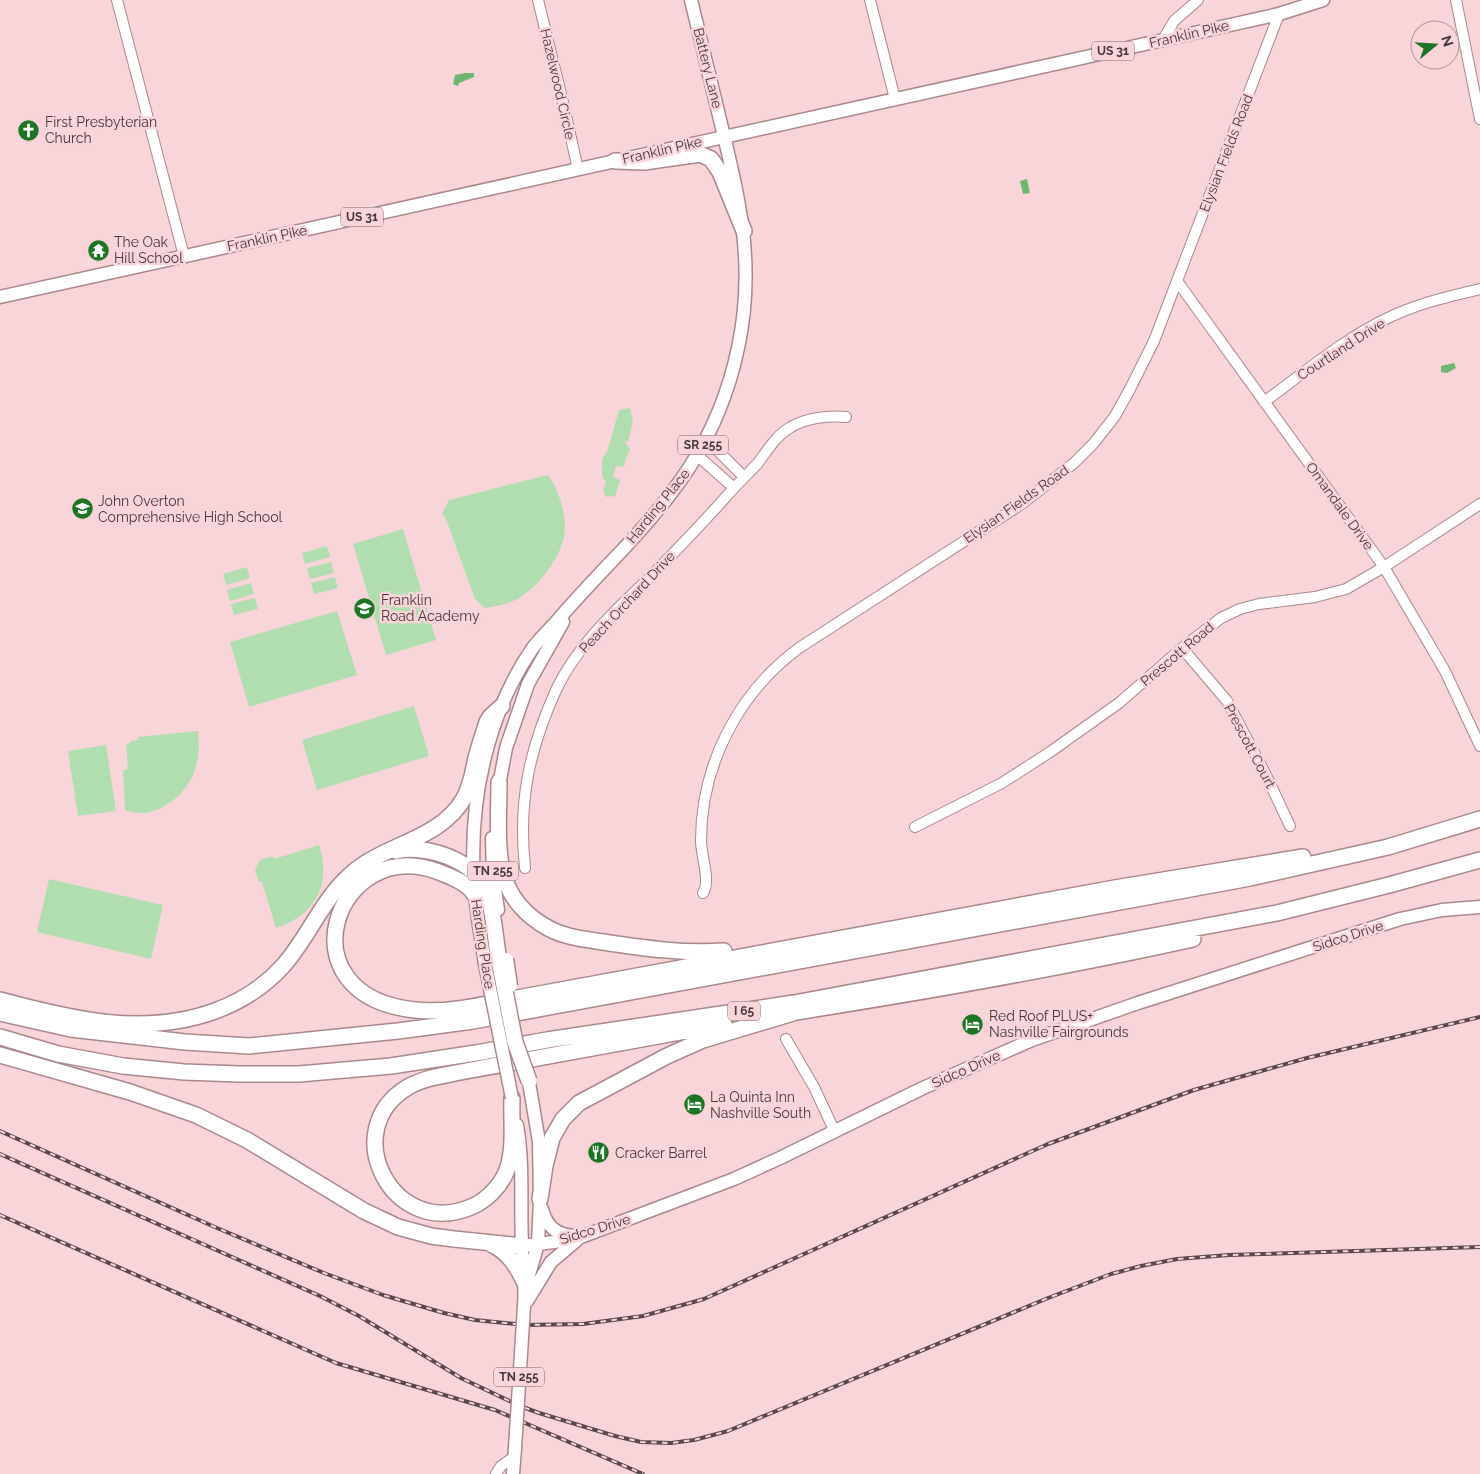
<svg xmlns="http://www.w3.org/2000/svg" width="1480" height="1474" font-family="Raleway,sans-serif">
<rect width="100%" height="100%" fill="#f9d4d8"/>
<path fill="#b0dfaf" d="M630,408L633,421L628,442L624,441L630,449L623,467L616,466L613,477L620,480L615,496L606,497L603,490L606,482L602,477V459L607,452L619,410Z
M548,475C559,489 568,519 564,537C560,558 537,588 519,598C509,604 496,606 485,608L475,599L446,519L442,514L449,500Z
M403,529L436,640L386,655L353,544Z
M327,546L330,557L305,564L302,553Z
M331,562L334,573L310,579L307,568Z
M247,567L250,578L226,585L223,574Z
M335,577L338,588L314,594L311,583Z
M251,583L254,594L230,601L227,590Z
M255,598L258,609L234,615L231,604Z
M337,611L357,675L249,707L230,642Z
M414,706L429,756L317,790L302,740Z
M198,731C202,763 192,791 163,807C156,810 148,814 141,813C136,813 130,811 125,810L123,770L128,769L126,746L131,741L138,740V737Z
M106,745L116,811L78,816L68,751Z
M319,845C332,885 315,915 276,928L262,882H259L255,870L260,860L273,856L274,859Z
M49,879L163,905L151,959L37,932Z"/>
<path fill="#6db86e" d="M465,73H474V77L459,83L458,86L453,84L455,75Z
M1027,179L1030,193L1023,194L1020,181Z
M1454,363L1456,368L1447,373L1441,372V366Z"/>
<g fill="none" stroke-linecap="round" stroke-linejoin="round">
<defs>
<path id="minor" d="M117,0L184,256
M538,0L561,94L578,169
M870,0L895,99
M1456,0L1480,119
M1163,40L1174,21L1198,0
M1177,281L1384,567L1445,671L1480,746
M1264,402C1305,372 1346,337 1392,316C1420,303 1450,296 1480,289
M706,439L744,477
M697,455L734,488
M1182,648L1227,701L1267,777L1290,826
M915,827L1002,783L1050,752L1119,703L1182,648L1221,618L1240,609L1259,604L1315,597L1346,589L1384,567L1480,504
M525,868C518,802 529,749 557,688C578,645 612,614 646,581C673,554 699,527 724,499C735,486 747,475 758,463C768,450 776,435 791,427C806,418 829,415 846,417
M703,893C711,881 701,856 701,841C701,765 738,693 799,648L1023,503L1074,463L1094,443L1115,416L1130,389L1154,341L1279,14
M786,1039L814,1087L834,1130
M496,1474L501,1466L514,1457"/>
<path id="major" d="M0,297L1163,40L1279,14L1323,0
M498,791L506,748L528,684L563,622
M492,838L493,875L498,910
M485,964C481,936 475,908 474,880C469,801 487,715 532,649C539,639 549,630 557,621C574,601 592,582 611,562C674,497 719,439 738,348C755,269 741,204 722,128C712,85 701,43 691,0
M517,1125C524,1166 520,1203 522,1244C522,1265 526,1285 524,1306
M542,1209C547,1227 556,1235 575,1236
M522,1246L554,1242L581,1237L734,1179L780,1158L923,1088L1032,1040L1138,1003L1400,919L1442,910L1480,907
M528,1278L538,1244L540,1199L539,1142L531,1094
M527,1301L551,1262L577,1240
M513,1474L515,1448"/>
<path id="highway" d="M615,161L644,162L700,154L711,159L720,172L744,231
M499,782C499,808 496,850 503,873C509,897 526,916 548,928C564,937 584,939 603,942C643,948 683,954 724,951
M396,851C427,844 475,860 487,892C494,913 495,938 499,960
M476,897C470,884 452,877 439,872C336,833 279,996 415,1010C449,1014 490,1003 523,997L1115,888L1303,857
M0,1000C70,1019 144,1037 215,1011C242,1001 264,987 283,966C308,938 322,900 350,875C383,844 441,840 464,798C471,786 473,772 476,758C479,746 483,734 487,722L490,717L502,706
M796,1012C929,991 1062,968 1193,939
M0,1013L71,1029L185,1042L249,1046L398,1031L473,1021L1250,878L1388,847L1480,819
M0,1037L58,1054L123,1066L184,1072L239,1074H299L391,1066L476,1053L547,1040L794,1003L1277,913L1389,885L1480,860
M0,1055L130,1092L196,1115L247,1140L364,1211L398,1227L431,1236L454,1239L522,1246
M512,1098C511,1121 515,1148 507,1170C501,1186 486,1201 471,1207C393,1240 336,1130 408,1087C422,1079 439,1076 455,1073L724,1024
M540,1199L545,1166L552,1138L563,1119L579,1103L667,1056L703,1040L793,1013
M491,1244C510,1253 517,1267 526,1285"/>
</defs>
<use href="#minor" stroke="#a9888b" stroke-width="12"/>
<use href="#major" stroke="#a9888b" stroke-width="15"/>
<use href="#highway" stroke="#a9888b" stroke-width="18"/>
<use href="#minor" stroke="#fff" stroke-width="10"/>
<use href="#major" stroke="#fff" stroke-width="12"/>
<use href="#highway" stroke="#fff" stroke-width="15"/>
<defs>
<path id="rail" d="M0,1131L217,1228L324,1273L383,1295L444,1313L475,1320L526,1325L583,1324L643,1316L704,1299L1048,1144L1194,1090L1307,1058L1480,1017
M0,1154L320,1296L359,1316L461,1378L520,1406L539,1413L615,1436L641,1442L671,1443L694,1440L728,1431L1048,1298L1111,1274L1141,1266L1177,1259L1229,1255L1480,1247
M0,1215L336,1363L495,1410L643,1474"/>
</defs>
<use href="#rail" stroke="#5a484b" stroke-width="4"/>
<use href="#rail" stroke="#f9d4d8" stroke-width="2" stroke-dasharray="5.5" stroke-linecap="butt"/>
<defs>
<path id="major-bridge" d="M507,959L511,986
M485,964L512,1098
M527,1072L531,1094
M515,1448L524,1306"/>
<path id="highway-bridge" d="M499,960L515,1042L529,1081"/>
</defs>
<use href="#major-bridge" stroke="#a9888b" stroke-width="15" stroke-linecap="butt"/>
<use href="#highway-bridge" stroke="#a9888b" stroke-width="18" stroke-linecap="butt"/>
<use href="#major-bridge" stroke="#fff" stroke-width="12"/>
<use href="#highway-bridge" stroke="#fff" stroke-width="15"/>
</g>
<defs>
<symbol id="church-disc" viewBox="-11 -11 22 22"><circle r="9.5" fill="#1b7623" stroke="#f9d4d8"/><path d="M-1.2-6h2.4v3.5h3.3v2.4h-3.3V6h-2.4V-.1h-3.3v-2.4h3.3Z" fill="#fff"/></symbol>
<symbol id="temple-disc" viewBox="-11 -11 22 22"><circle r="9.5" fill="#1b7623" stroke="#f9d4d8"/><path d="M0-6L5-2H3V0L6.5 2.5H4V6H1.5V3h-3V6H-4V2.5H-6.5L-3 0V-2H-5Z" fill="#fff"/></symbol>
<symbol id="school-disc" viewBox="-11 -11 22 22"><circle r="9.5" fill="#1b7623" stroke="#f9d4d8"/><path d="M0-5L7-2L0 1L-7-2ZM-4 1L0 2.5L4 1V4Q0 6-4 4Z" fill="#fff"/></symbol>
<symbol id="hotel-disc" viewBox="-11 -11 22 22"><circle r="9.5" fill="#1b7623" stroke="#f9d4d8"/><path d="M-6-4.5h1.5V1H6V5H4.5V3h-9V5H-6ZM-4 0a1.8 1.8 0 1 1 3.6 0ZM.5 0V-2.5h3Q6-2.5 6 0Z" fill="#fff"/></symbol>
<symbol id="restaurant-disc" viewBox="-11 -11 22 22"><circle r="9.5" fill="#1b7623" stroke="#f9d4d8"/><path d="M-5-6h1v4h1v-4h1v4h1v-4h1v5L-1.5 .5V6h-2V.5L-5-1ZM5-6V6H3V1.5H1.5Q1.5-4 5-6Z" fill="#fff"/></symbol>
</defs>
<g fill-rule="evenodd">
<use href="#church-disc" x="16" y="118" width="25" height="25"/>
<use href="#temple-disc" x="86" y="238" width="25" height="25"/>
<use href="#school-disc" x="70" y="496" width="25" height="25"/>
<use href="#school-disc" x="352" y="596" width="25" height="25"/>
<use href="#hotel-disc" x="960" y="1012" width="25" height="25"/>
<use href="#hotel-disc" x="682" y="1092" width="25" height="25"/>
<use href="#restaurant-disc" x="586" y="1140" width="25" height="25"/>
</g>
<g text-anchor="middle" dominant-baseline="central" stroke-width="5" stroke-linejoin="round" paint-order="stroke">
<g fill="#f9d4d8" stroke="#7c6669" stroke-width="1">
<rect x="1092" y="41.5" width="42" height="19" rx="4"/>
<rect x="341" y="207.5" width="42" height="19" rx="4"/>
<rect x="678" y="435.5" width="50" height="19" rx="4"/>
<rect x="468" y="861.5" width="50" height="19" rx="4"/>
<rect x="728" y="1001.5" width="32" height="19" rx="4"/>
<rect x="494" y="1367.5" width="50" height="19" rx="4"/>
</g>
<g font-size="12" font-weight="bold" fill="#463739">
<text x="1113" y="51">US 31</text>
<text x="362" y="217">US 31</text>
<text x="703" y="445">SR 255</text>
<text x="493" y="871">TN 255</text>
<text x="744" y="1011">I 65</text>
<text x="519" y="1377">TN 255</text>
</g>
<g font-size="14" fill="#463739" stroke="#f9d4d8">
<text transform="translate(1189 34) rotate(-13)">Franklin Pike</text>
<text transform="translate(708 68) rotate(76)">Battery Lane</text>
<text transform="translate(558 84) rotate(77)">Hazelwood Circle</text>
<text transform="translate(662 150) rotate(-13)">Franklin Pike</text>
<text transform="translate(1226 153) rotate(-69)">Elysian Fields Road</text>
<text transform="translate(267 238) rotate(-12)">Franklin Pike</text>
<text transform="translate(1341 349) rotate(-33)">Courtland Drive</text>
<text transform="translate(1016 504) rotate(-35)">Elysian Fields Road</text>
<text transform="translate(658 506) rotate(-51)">Harding Place</text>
<text transform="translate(1340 506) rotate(54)">Omandale Drive</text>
<text transform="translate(627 602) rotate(-47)">Peach Orchard Drive</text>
<text transform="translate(1177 654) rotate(-40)">Prescott Road</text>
<text transform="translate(1250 746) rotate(62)">Prescott Court</text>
<text transform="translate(1348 936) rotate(-18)">Sidco Drive</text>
<text transform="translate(483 944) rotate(81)">Harding Place</text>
<text transform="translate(966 1069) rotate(-24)">Sidco Drive</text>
<text transform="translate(595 1229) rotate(-17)">Sidco Drive</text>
</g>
<g font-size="14" fill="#463739" stroke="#f9d4d8" text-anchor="start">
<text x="45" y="122">First Presbyterian<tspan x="45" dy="16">Church</tspan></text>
<text x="114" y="242">The Oak<tspan x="114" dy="16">Hill School</tspan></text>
<text x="98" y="501">John Overton<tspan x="98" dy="16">Comprehensive High School</tspan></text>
<text x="381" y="600">Franklin<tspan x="381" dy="16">Road Academy</tspan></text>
<text x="989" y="1016">Red Roof PLUS+<tspan x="989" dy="16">Nashville Fairgrounds</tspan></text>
<text x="710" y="1097">La Quinta Inn<tspan x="710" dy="16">Nashville South</tspan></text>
<text x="615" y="1153">Cracker Barrel</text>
</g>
</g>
<g transform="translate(1435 45) rotate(72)"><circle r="24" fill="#f9d4d8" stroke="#b19598"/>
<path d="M0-4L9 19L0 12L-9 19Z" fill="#1b7623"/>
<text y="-8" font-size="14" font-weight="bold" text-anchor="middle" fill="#463739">N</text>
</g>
</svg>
